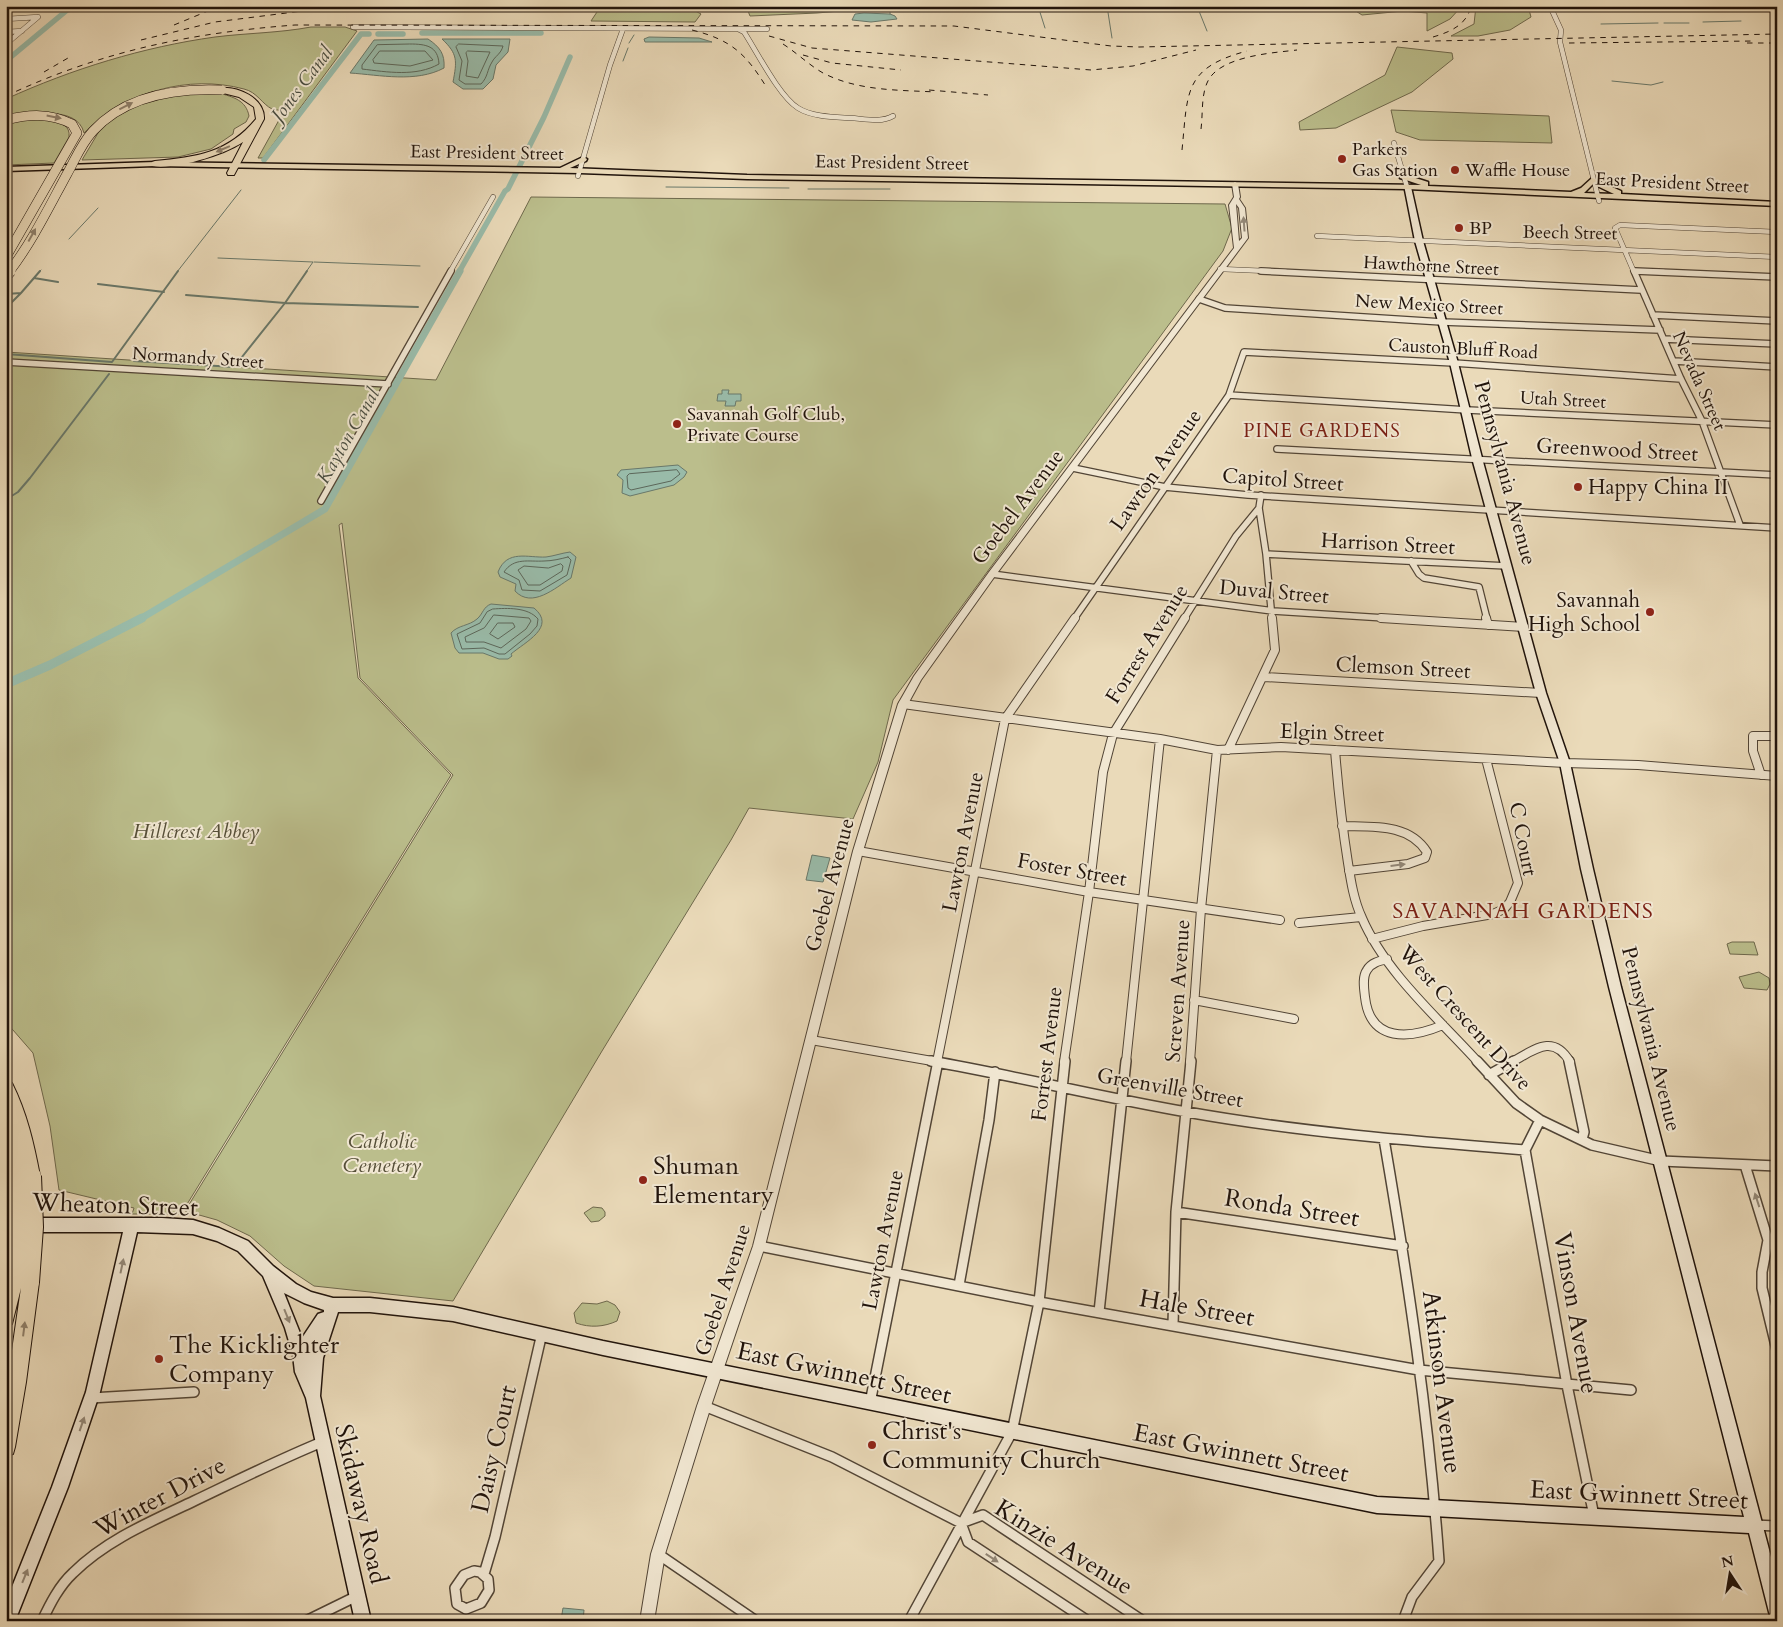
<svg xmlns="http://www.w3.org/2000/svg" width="1783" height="1627" font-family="Cardo,serif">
<rect width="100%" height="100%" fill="#eadab9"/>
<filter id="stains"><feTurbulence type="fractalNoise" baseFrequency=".004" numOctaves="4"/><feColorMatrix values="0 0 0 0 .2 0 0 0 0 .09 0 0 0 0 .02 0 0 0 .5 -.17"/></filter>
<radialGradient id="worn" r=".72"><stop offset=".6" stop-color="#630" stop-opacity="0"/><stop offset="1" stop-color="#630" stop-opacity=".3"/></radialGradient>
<path fill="#bbbe8c" stroke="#6e684c" d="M601,6H686L701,14L695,22L591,21Z
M746,6H896L817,13L750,16Z
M1348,6H1462L1450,19L1427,31V13L1403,11L1362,15Z
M1476,6H1528L1531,17L1510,30L1478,36H1451L1474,24Z
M311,27H345L357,31L263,158H258L284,111C280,110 275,110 272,109C262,104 257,92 244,89C188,74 125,92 84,133C77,104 28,115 6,117V99C72,69 143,47 215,37C247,33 279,33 311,27Z
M1397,47L1452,53L1453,59L1412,92L1336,128L1300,130L1299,122L1385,75Z
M219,93C233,97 246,100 249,116L246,122L234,129L233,134L211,149L178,157L82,160L101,128L126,109L166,95Z
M1391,110L1549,116L1552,143L1420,140L1396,132Z
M19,120C32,120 72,115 69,137L54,163L6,165V123Z
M531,197L1225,204L1232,228L1223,251L893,700L878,762L853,819L749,808L731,840L602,1051L453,1301L314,1286L284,1266L250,1236L217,1220L185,1211L453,775L360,678L342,523L339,525L358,678L451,775L181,1214H132L134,1208L59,1190L50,1126L33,1053L6,1022V352L436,380Z
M1732,942H1754L1758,955L1730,954L1727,944Z
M1759,972L1769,978L1770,984L1767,990L1744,988L1739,977Z
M593,1207L602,1208L605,1212V1216L599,1221L591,1222L584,1213Z
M607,1301L615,1305L620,1312L617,1321C604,1327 590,1328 576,1323L574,1313L582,1303L597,1304Z"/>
<path fill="#99bba9" stroke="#69786a" d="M864,13L890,14L895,16L897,19L871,22L852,20L855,14Z
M649,37L699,38L712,42H645L644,39Z
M428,39C440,47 445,54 444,68C416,83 380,75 350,73L374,40Z
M442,39H510L508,52L496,65L493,79L483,89H463L453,82C457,61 458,54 442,39Z
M722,390H729L728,394H741V401H736L735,406H725L726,401H717L718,394H722Z
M678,465L687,472L684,477L674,485L630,496L622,493L623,480L617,475L621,470Z
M570,552L576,557L571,578C555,588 532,609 515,591L516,584L500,577L498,572C507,549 528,558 546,557C554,556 562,553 570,552Z
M491,604L534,608C557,627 525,642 511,654L512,656L508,659H499L483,653H459L455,648L451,633C458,625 469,626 477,619C483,614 483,607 491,604Z
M812,855L830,858L823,882L806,880Z
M563,1608L584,1610L583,1621L561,1620Z"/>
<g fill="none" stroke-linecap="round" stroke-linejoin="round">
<path stroke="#5c675a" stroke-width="1" d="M410,44C426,44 438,46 439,64C416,77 387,72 362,69V65L377,45Z
M459,44L503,46C501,54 495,56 492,62C487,70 488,77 481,84H465L459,80L462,61L456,47Z
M380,51H425L433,60L410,66L374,63L373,60Z
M468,51L490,52L478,78L466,76L468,61L466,53Z
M677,470L680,474L671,481L631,490L628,488L627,476L629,474Z
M568,557L571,560L567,575L540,591L522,590L519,580L504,572C514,557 529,562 544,561C552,561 560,559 568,557Z
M561,564L563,566L562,571L540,585H528L518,570L524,566L548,568Z
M493,609C507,608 528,607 538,619L537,626L530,634L505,654H499L484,648L462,649L457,634L480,623L487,612Z
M494,615L529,618L531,621L526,629L501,648L484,642H466L465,637L484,628Z
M498,623H513L515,627L498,639L490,634Z"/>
<path stroke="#69786a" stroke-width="1" d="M890,6V14
M1038,6L1045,28
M1107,6L1112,38
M1197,6L1207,31
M1703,22L1741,21
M1664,23H1689
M1601,24L1658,23
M629,43L634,35
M623,61L628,48
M1612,81L1651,85L1663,82
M666,187L789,188
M808,189H890
M69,239L98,208
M218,258L313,262L306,272
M314,262L420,266
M39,272L41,270
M177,272L241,190"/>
<path stroke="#69786a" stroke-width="2" d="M34,278L58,282
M98,284L164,292
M21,293L40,271
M6,294L21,293L6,308
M285,303L307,271
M285,303L418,307
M6,354L112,362L178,271
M134,361L234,367L285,303L186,295
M10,497L18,492L30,478L109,374"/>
<path stroke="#99bba9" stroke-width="5.5" d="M422,33H541
M378,34H403
M6,61L72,6
M264,160L361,34H369
M459,272L505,191L508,189L544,117L570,57"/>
<path stroke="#99bba9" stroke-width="7" d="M140,619L325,509L460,271"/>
<path stroke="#99bba9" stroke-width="9" d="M6,684L50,665L142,618"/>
<defs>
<path id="minor-far3" d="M1550,6L1561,30L1560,42L1599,201
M6,19L38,17
M353,27L767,29
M738,29L744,32C757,52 779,96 798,108C812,117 835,117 851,118C865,119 881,123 893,116
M6,32L22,31
M6,44L38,17
M1394,143L1407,187
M578,176L610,65L623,29
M1317,236L1777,257
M1220,269L1286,272
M1634,271L1664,272
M450,272L493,197
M1634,272L1615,228L1620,225L1777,232"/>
<path id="minor-far2" d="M1261,271L1641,290
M1634,271L1681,379L1702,421L1740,525
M1635,271L1777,277
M1199,299L1225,308L1442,322L1660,330
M1653,315L1777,321
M1664,339L1777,344
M1674,361L1777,367
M6,362L388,384
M1229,395L1467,410L1777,425
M1277,449L1777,475
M1073,468L1165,487L1248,495L1777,528
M1261,495L1259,508L1266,554L1272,619
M321,501L451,271
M1266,554L1507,566
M1411,561L1419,574L1424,578L1479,587L1487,619
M992,574L1273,611L1401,619
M1074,619L1229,395L1244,352L1454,363L1681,379
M1184,619L1236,536L1259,508"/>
<path id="minor-far1" d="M1381,618L1524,627
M1486,618L1488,625
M1264,677L1541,693
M903,704L1160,739L1217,750L1281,747L1565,763L1638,765L1777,776
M1228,750L1275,650L1272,618
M1335,750C1338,788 1342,825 1348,863C1351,882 1354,901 1362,918C1385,972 1439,1019 1478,1062
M1761,775L1753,751V736H1777
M1342,826C1373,827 1409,823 1427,852L1425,858L1408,864L1349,871
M858,851L1089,892L1280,920
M1299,923L1361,917
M1372,939L1423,926L1493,914L1504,909L1510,902L1518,883L1486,759
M1387,959C1379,961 1371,963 1367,970C1362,977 1364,988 1365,997C1370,1043 1410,1039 1443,1025
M1194,1000L1294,1019
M811,1040L938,1062
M937,1062L1005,719L1075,618
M1064,1062L1089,892L1103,772L1113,734L1185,618
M1126,1062L1160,739
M1190,1062L1201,909L1217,750
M1512,1062C1534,1050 1553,1033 1570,1062"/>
<path id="minor" d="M931,1061C1016,1076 1101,1097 1187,1112C1299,1132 1412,1141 1525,1150
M1477,1061L1516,1103L1540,1120L1592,1145L1661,1161L1777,1166
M1569,1061L1584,1132L1582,1139
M1489,1075L1514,1061
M1540,1120L1525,1150L1567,1385L1594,1516
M1384,1139C1408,1279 1429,1419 1439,1561L1412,1597L1403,1621
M1745,1165L1768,1240L1762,1272V1288L1777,1350
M1176,1212L1403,1246
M759,1246L1039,1302L1419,1370L1631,1390
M959,1285L989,1120L995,1072
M1099,1312L1126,1061
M1173,1325L1176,1212L1191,1061
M91,1398L194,1392
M870,1403L938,1061
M704,1406L832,1457L961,1523L968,1542L1088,1621
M961,1523L983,1515L1143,1621
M1753,1525L1777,1526
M658,1554L756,1621
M474,1571L480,1572L488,1579L489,1590L481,1603L466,1609L457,1604L455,1588L464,1575Z
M484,1574L495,1537L542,1333
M42,1621C50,1604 59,1586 73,1573C106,1540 152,1521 194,1501C236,1481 278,1460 322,1442
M306,1621L357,1596
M909,1621L1012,1432L1039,1302L1065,1061"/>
<path id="tertiary" d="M1235,182L1238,184L1240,197L1239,199L1245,208L1248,238L995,576L921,680L908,704L863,851L765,1246L711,1406L665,1554L654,1621H640L651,1554L697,1406L753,1246L853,851L898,704L914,676L989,572L1234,248L1229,205L1234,197L1232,184ZM1236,204L1239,208L1242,238L1239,241Z"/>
<path id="secondary" d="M1404,185L1411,187L1423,241L1458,363L1482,458L1546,693L1570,763L1593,869L1621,987L1777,1580V1620L1771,1618L1769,1612L1749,1533L1377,1513L603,1355L453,1321L370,1312H338L323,1358L320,1396L371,1621H355L306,1398L295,1372L293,1355L285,1328L263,1276L238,1251L217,1241L193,1234L137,1232L100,1392L68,1487L15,1621H6V1602L52,1487L86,1392L123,1232H6V1218H162L193,1220L219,1228L248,1241L273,1266L296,1284L311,1292L333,1298H370L453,1307L603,1341L1377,1497L1744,1517L1609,987L1581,869L1560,763L1536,693L1472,458L1450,363L1415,241ZM284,1293L304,1303L324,1310V1312L318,1314L302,1338Z"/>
<path id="primary" d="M583,157L587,159L586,161L570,168L747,175L1421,185L1400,178V174H1403L1428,182V186L1571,192L1581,188L1592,178L1621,191V194L1777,202V206L1407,189L747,179L580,173L155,166L6,171V167L155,162L560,168ZM1593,184L1614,194L1584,193Z"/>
<path id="motorway" d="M219,88C238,86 265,98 264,119L234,175H228L227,173L243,142C224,155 175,170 152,166V162L155,161C197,157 228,153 256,119L254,107L239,97L219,92Z
M6,1081L12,1083C27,1113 34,1144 40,1176L38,1181L32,1184L26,1181L24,1177L22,1181L16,1184L10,1181L8,1176L6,1116L10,1117L6,1106Z
M13,1274L19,1276L22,1282L24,1276L30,1274L36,1276L39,1282L26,1382L15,1447L13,1454L6,1456V1392L21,1288L12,1324L6,1327V1277Z"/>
</defs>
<use href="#minor-far3" stroke="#524536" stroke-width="5.5"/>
<use href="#minor-far2" stroke="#524536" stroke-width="8"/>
<use href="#minor-far1" stroke="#524536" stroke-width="10"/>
<use href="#minor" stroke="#524536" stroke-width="12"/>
<use href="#tertiary" stroke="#524536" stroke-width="2"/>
<use href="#secondary" stroke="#20130b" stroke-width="3"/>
<use href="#primary" stroke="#20130b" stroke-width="3"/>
<use href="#motorway" stroke="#20130b" stroke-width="2"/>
<use href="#minor-far3" stroke="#f1e7d2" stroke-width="4.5"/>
<use href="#minor-far2" stroke="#f1e7d2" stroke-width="5.5"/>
<use href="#minor-far1" stroke="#f1e7d2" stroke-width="8"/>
<use href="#minor" stroke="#f1e7d2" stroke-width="9"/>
<use href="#tertiary" fill="#f1e7d2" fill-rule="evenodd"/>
<use href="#secondary" fill="#f1e7d2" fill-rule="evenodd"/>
<use href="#primary" fill="#eadab9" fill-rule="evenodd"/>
<use href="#motorway" fill="#eadab9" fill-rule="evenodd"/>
<path stroke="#20130b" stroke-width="1" stroke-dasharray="5.5 5.5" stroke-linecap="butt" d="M260,11L278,6
M335,11L369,6
M174,25L220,6
M692,30C732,40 746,54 767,88
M769,36L812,48L1091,70L1133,66L1196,50
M1433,37C1450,32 1467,25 1471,6
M141,40L215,22L342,6
M1569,43L1754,41
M1747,43H1777
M783,44C797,53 809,65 823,73C858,91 898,90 936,92
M803,55L832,63L901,70
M44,72L68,58
M929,90L988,95
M6,96C102,51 190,33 295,25L954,26L1111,46L1139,47L1777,34
M1201,129C1203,114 1201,97 1207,83C1218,56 1272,53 1297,50
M1182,150C1188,92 1183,68 1247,51"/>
<defs>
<path id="motorway-bridge-far2" d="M6,120C29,114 50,113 72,124L77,133L6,257
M9,272C32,242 49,207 67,174C75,160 81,144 93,131C126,95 175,88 222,90"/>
<path id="motorway-bridge-far1" d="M6,276L10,271"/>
<path id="motorway-bridge" d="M13,1282L18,1226L16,1176
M30,1282L34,1227L32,1176"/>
</defs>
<use href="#motorway-bridge-far2" stroke="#20130b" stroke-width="10" stroke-linecap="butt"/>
<use href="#motorway-bridge-far1" stroke="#20130b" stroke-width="12" stroke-linecap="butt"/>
<use href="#motorway-bridge" stroke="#20130b" stroke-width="20" stroke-linecap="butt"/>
<use href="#motorway-bridge-far2" stroke="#eadab9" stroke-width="9"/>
<use href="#motorway-bridge-far1" stroke="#eadab9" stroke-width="11"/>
<use href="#motorway-bridge" stroke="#eadab9" stroke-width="18"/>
</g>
<defs><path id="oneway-solid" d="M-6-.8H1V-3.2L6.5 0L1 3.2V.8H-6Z" transform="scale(1.25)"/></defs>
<g fill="#8f806b">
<use href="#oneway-solid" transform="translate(126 106) rotate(-27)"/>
<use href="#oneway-solid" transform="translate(54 117) rotate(11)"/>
<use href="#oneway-solid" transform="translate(223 149) rotate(157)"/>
<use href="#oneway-solid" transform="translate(32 235) rotate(-61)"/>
<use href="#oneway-solid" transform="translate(24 1329) rotate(-83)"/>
</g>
<g fill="#938878">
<use href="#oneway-solid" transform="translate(1244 224) rotate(-94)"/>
<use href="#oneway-solid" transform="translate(1398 865) rotate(-7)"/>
<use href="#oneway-solid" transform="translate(1757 1200) rotate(-108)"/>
<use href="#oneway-solid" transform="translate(122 1266) rotate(-78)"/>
<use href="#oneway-solid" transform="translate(287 1316) rotate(68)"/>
<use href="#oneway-solid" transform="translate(82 1424) rotate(-71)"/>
<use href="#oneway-solid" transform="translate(992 1558) rotate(33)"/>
<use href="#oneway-solid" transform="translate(25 1576) rotate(-68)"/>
</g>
<g fill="#8f2418" stroke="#f1e7d2" stroke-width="2">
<circle cx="1342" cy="159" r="5"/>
<circle cx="1455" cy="170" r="5"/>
<circle cx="1459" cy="228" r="5"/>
<circle cx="677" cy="424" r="5"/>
<circle cx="1578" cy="487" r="5"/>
<circle cx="1650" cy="612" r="5"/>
<circle cx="643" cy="1180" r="5"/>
<circle cx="159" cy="1359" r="5"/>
<circle cx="872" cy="1445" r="5"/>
</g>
<g text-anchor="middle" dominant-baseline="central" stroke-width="4" stroke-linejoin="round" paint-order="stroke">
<g font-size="18" fill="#20130b" stroke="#f1e7d2" text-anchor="start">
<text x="1352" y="149">Parkers<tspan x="1352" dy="21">Gas Station</tspan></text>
<text x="1465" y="170">Waffle House</text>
<text x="1469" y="228">BP</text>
<text x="687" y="414">Savannah Golf Club,<tspan x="687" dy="21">Private Course</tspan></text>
</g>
<g font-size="18" fill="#20130b" stroke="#f1e7d2">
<text transform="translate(487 153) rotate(1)">East President Street</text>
<text transform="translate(892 163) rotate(1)">East President Street</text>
<text transform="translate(1672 183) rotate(3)">East President Street</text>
<text transform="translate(1570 233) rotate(1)">Beech Street</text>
<text transform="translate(1431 266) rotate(3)">Hawthorne Street</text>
<text transform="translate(1429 305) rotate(3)">New Mexico Street</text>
<text transform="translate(1463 349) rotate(3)">Causton Bluff Road</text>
<text transform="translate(198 358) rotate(4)">Normandy Street</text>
<text transform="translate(1699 381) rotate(66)">Nevada Street</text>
<text transform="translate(1563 400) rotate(3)">Utah Street</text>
</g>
<g font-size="19" font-style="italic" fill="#4a4e42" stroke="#f1e7d2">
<text transform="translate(302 84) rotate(-53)">Jones Canal</text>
<text transform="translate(348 436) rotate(-60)">Kayton Canal</text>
</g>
<g font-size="19" letter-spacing="1" fill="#7a1f14" stroke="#f1e7d2">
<text x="1322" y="431">PINE GARDENS</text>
</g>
<g font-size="21" fill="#20130b" stroke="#f1e7d2">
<text transform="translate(1617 450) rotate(3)">Greenwood Street</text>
<text transform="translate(1156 470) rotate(-55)">Lawton Avenue</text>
<text transform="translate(1505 473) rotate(75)">Pennsylvania Avenue</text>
<text transform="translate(1283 480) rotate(4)">Capitol Street</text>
<text transform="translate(1018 507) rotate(-53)">Goebel Avenue</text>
<text transform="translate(1388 544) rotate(3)">Harrison Street</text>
<text transform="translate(1274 592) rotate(5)">Duval Street</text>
<text transform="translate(1147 644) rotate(-58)">Forrest Avenue</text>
<text transform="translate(1403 668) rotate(3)">Clemson Street</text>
<text transform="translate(1332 733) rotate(2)">Elgin Street</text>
<text transform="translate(1523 839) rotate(79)">C Court</text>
<text transform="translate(963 842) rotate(-79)">Lawton Avenue</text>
<text transform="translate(1072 870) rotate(10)">Foster Street</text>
<text transform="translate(830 885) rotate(-75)">Goebel Avenue</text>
<text transform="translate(1178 991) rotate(-86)">Screven Avenue</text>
<text transform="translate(1465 1018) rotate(48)">West Crescent Drive</text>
<text transform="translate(1651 1039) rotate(76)">Pennsylvania Avenue</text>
<text transform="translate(1047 1054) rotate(-83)">Forrest Avenue</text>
<text transform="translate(1170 1088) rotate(10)">Greenville Street</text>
<text transform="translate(883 1240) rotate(-79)">Lawton Avenue</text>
<text transform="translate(723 1290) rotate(-72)">Goebel Avenue</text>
</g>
<g font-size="21" fill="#20130b" stroke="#f1e7d2" text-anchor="start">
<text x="1588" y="487">Happy China II</text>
<text x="1640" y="600" text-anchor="end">Savannah<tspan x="1640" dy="24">High School</tspan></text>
</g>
<g font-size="21" font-style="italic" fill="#564f38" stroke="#f1e7d2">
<text x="196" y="831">Hillcrest Abbey</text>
<text x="382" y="1141">Catholic<tspan x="382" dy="24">Cemetery</tspan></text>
</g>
<g font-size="22" letter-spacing="1" fill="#7a1f14" stroke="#f1e7d2">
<text x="1523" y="911">SAVANNAH GARDENS</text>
</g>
<g font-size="25" fill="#20130b" stroke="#f1e7d2" text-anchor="start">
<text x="653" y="1166">Shuman<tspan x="653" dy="29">Elementary</tspan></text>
<text x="169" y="1345">The Kicklighter<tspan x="169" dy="29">Company</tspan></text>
<text x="882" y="1431">Christ's<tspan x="882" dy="29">Community Church</tspan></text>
</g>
<g font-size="25" fill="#20130b" stroke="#f1e7d2">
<text transform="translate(115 1205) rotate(2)">Wheaton Street</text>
<text transform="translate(1292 1208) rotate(9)">Ronda Street</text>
<text transform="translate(1197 1308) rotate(10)">Hale Street</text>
<text transform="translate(1576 1313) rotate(80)">Vinson Avenue</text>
<text transform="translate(844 1373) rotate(12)">East Gwinnett Street</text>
<text transform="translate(1442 1382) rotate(83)">Atkinson Avenue</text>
<text transform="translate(494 1449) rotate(-77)">Daisy Court</text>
<text transform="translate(1241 1453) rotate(11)">East Gwinnett Street</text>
<text transform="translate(1639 1495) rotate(3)">East Gwinnett Street</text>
<text transform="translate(160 1497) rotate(-28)">Winter Drive</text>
<text transform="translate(361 1504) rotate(77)">Skidaway Road</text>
<text transform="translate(1064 1547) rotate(32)">Kinzie Avenue</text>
</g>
</g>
<rect width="1783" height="1627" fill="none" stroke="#eadab9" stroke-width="25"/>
<rect x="8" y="8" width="1768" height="1612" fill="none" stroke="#20130b" stroke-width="2.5"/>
<rect x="12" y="12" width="1758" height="1602" fill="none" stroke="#20130b"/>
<g transform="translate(1730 1574) rotate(348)" stroke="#f1e7d2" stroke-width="4" paint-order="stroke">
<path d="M0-4L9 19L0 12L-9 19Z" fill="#20130b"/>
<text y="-8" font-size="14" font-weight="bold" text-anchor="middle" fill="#20130b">N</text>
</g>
<rect width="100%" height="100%" filter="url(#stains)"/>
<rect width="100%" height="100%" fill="url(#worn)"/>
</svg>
